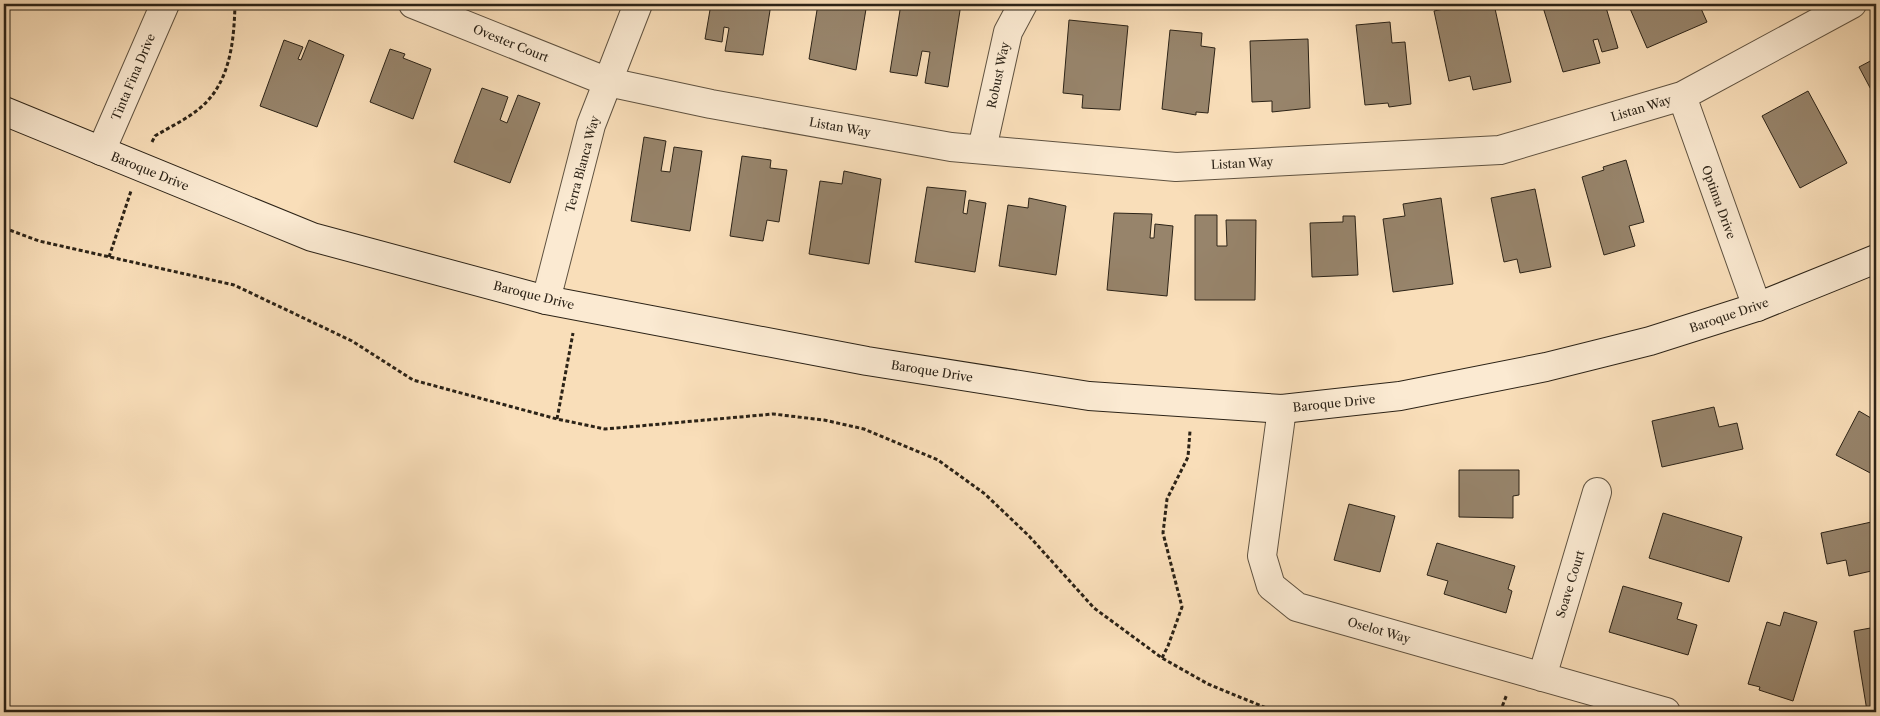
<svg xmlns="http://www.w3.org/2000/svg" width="1880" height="716" font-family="'Libre Caslon Text',serif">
<rect width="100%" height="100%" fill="#f9deb9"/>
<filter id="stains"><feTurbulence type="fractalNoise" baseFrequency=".004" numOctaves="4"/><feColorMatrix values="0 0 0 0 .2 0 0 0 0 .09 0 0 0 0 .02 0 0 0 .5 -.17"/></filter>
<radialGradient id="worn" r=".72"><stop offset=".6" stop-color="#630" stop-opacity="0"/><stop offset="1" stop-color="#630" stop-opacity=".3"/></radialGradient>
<path fill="#97846b" stroke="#2c2317" d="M711,4H771L763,55L725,51L729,28L724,27L722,42L705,39Z
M818,4L866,9L856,70L809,59Z
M901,4H961L948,87L925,83L930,52L922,51L917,76L890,72Z
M1467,4H1494L1511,82L1473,90L1470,76L1449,81L1434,11Z
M1542,4H1605L1618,48L1602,52L1598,39L1593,40L1600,63L1563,72Z
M1628,4H1699L1707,22L1647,48Z
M1069,20L1128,26L1120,110L1082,108L1083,95L1063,93Z
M1390,22L1392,43L1405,42L1411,104L1389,107L1388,103L1365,105L1356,25Z
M1170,30L1202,33L1201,46L1215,48L1208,113L1196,112V115L1162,109Z
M1308,39L1310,108L1272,112V101L1252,102L1250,41Z
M284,40L303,47L298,59L301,60L309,40L344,55L317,127L260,106Z
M390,49L405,54L403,58L431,69L413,119L370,102Z
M1876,58V99L1859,67Z
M482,88L508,97L500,120L507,123L518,95L540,103L510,183L454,162Z
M1808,91L1847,163L1800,188L1762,116Z
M644,137L666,141L661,171L670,172L674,147L702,151L690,231L631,221Z
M742,156L771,160L770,168L787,170L779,222L767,220L763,241L730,236Z
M1626,160L1644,222L1629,226L1635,246L1604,255L1582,177L1604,170L1603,167Z
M844,171L881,179L869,264L809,254L820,181L842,184Z
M927,187L966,191L963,213L967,214L969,200L986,203L975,272L915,262Z
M1535,189L1551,267L1520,273L1517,259L1504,262L1491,198Z
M1029,198L1066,206L1056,275L999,266L1008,205L1028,208Z
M1441,198L1453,284L1393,292L1383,219L1405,216L1403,204Z
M1114,213L1152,214L1150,238H1154L1155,224L1173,226L1167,296L1107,290Z
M1195,215H1217V246H1227L1226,220H1256L1255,300H1195Z
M1343,216H1355L1358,275L1312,277L1310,223L1343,222Z
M1714,407L1719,427L1737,423L1743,449L1662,467L1652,421Z
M1859,411L1876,421V476L1836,455Z
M1459,470H1519V495L1513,496V518L1459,517Z
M1349,504L1395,516L1380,572L1334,560Z
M1663,513L1742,537L1729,582L1649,558Z
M1876,521V570L1849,576L1846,560L1827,564L1821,533Z
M1437,543L1515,566L1508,589L1512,591L1506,613L1444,594L1448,581L1427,575Z
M1623,586L1682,603L1677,619L1697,625L1688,655L1609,632Z
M1784,612L1817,622L1793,701L1759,690L1760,687L1748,684L1767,622L1780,626Z
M1876,627V710L1867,711L1854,631Z"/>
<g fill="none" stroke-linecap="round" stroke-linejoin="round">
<defs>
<path id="street" d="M413,4L608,82L711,104L951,147L1176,167L1500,150L1682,96L1852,4
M1682,96L1757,307
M982,149L1008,32L1023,4
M101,151L165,4
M546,300L591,125L638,4
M1282,409L1262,556L1271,586L1297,607L1666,712
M1542,677L1597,492"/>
<path id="secondary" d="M4,111L312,237L546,300L867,361L1089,396L1282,409L1400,396L1546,367L1650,341L1757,307L1876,259"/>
</defs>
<use href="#street" stroke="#5f5240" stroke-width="30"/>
<use href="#secondary" stroke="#2c2317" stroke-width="30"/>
<path stroke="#2c2317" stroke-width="3" stroke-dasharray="4 2.5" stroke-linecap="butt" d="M152,142L155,136C168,128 183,121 195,112C230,87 234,43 235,4
M4,228L39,241L234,285L352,341L413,380L557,419L605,429L773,414L824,420L864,429L938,460L985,494L1029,536L1094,608L1162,658L1208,684L1276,712
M109,257L131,191
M557,419L573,333
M1162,658L1168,646L1182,607L1163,533L1167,499L1188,457L1190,431
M1500,712L1507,694"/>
<use href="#street" stroke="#fbead2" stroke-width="28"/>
<use href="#secondary" stroke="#fbead2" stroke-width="28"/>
</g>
<g text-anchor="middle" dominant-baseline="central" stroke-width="5" stroke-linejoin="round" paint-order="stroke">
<g font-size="12" fill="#2c2317" stroke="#fbead2">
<text transform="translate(511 43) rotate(22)">Ovester Court</text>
<text transform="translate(998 75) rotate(-78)">Robust Way</text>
<text transform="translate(133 77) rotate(-67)">Tinta Fina Drive</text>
<text transform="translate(1641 108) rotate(-17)">Listan Way</text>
<text transform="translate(840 127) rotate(10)">Listan Way</text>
<text transform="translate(1242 163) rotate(-3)">Listan Way</text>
<text transform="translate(582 164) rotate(-75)">Terra Blanca Way</text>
<text transform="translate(150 171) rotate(22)">Baroque Drive</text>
<text transform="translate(1719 202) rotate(70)">Optima Drive</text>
<text transform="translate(534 295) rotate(14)">Baroque Drive</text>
<text transform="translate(1729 315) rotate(-19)">Baroque Drive</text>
<text transform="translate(932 371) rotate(9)">Baroque Drive</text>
<text transform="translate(1334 403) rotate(-6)">Baroque Drive</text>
<text transform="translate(1570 584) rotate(-73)">Soave Court</text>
<text transform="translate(1379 630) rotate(16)">Oselot Way</text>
</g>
</g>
<rect width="1880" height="716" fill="none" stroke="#f9deb9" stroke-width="20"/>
<rect x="5" y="5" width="1870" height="706" fill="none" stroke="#2c2317" stroke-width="2.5"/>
<rect x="10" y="10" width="1860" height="696" fill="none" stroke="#2c2317"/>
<rect width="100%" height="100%" filter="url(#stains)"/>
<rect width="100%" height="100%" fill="url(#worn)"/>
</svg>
